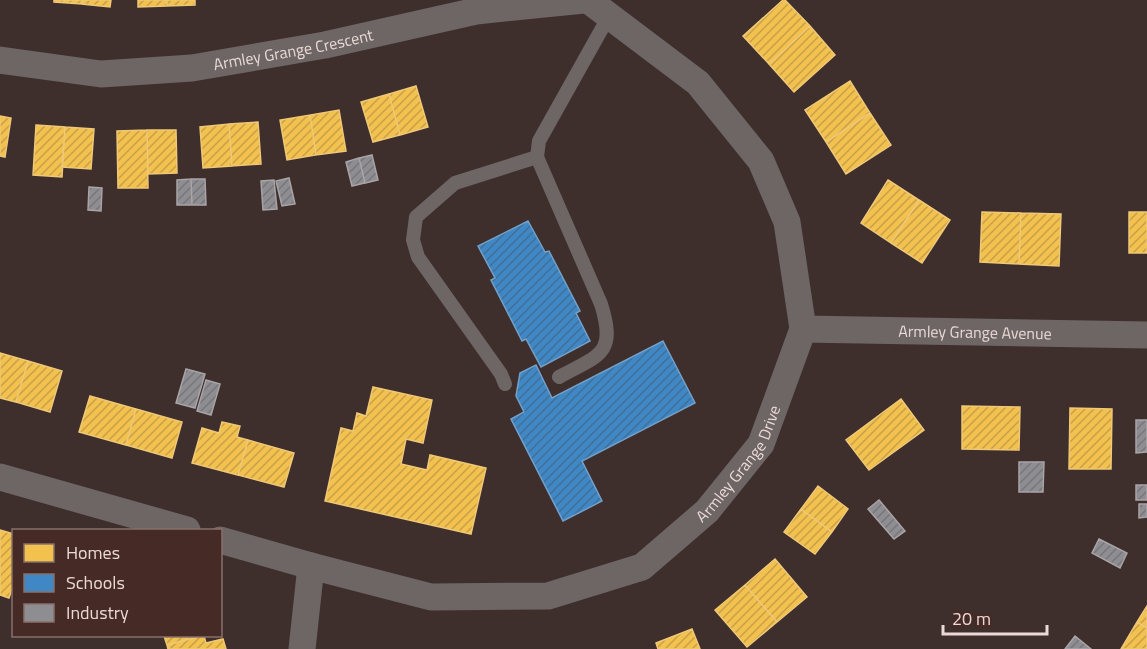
<svg xmlns="http://www.w3.org/2000/svg" width="1147" height="649" font-family="'Titillium Web',sans-serif">
<defs>
<pattern id="homes-hatch" width="6" height="6" patternUnits="userSpaceOnUse" patternTransform="scale(1.5)"><rect width="6" height="6" fill="#f2c14e"/><path d="M-1 1l2-2M0 6l6-6M5 7l2-2" fill="none" stroke="#c7a14a"/></pattern>
<pattern id="schools-hatch" width="6" height="6" patternUnits="userSpaceOnUse" patternTransform="scale(1.5)"><rect width="6" height="6" fill="#3f88c5"/><path d="M-1 1l2-2M0 6l6-6M5 7l2-2" fill="none" stroke="#416f96"/></pattern>
<pattern id="industry-hatch" width="6" height="6" patternUnits="userSpaceOnUse" patternTransform="scale(1.5)"><rect width="6" height="6" fill="#8d8d92"/><path d="M-1 1l2-2M0 6l6-6M5 7l2-2" fill="none" stroke="#787679"/></pattern>
</defs>
<rect width="100%" height="100%" fill="#3e2f2d"/>
<path fill="url(#homes-hatch)" stroke="#f0c876" stroke-width="1.5" d="M54,0H83L82,4L54,2Z
M83,0H111L110,7L82,4Z
M138,0H167V6L138,7Z
M167,0H195V5L167,6Z
M783,0H785L810,26L769,64L743,36Z
M810,26L835,55L794,92L769,64Z
M850,81L870,113L826,142L805,110Z
M416,86L428,127L400,135L389,94Z
M389,94L400,135L373,142L361,102Z
M339,110L346,151L316,155L310,115Z
M870,113L891,145L846,174L826,142Z
M310,115L316,155L287,160L280,120Z
M0,116L11,118L5,157L0,156Z
M258,122L261,164L232,166L229,124Z
M229,124L232,166L203,168L200,127Z
M36,125L65,127L62,177L33,175Z
M65,127L94,129L91,169L62,167Z
M147,130L148,188H118L117,131Z
M147,130H176L177,173L148,174Z
M888,180L919,200L891,243L861,223Z
M919,200L950,220L922,263L891,243Z
M982,212L1021,213L1019,264L980,262Z
M1129,212H1147V253H1129Z
M1021,213L1061,214L1059,266L1019,264Z
M0,353L28,361L16,402L0,398Z
M28,361L62,371L50,412L16,402Z
M373,387L432,400L423,443L406,439L401,464L427,470L430,455L486,468L471,534L325,501L341,428L353,431L357,413L366,416Z
M90,396L136,409L126,445L79,432Z
M901,399L924,430L869,470L846,440Z
M962,406L1020,407L1019,450L962,449Z
M1070,408L1112,409L1111,469H1069Z
M136,409L182,422L172,458L126,445Z
M222,422L240,426L237,437L248,440L238,475L192,463L202,428L219,433Z
M248,440L294,453L284,487L238,475Z
M818,486L848,509L832,532L801,509Z
M801,509L832,532L815,554L784,532Z
M0,530L14,534V583L9,598L0,595Z
M775,559L807,597L777,622L745,585Z
M745,585L777,622L747,647L715,610Z
M1147,606V628L1137,622Z
M1137,622L1147,628V649H1121Z
M692,629L700,649H658L656,643Z
M164,636H201L167,645Z
M201,636H204L206,643L223,639L226,649H168L167,645Z"/>
<path fill="url(#schools-hatch)" stroke="#73a0ca" stroke-width="1.5" d="M528,221L545,252L549,251L580,311L576,313L590,341L541,367L526,339L522,341L491,280L495,278L478,246Z
M663,341L695,403L582,461L602,501L563,521L511,419L524,412L516,396L520,373L536,365L552,398Z"/>
<path fill="url(#industry-hatch)" stroke="#a9a4a6" stroke-width="1.5" d="M372,155L378,180L365,183L359,158Z
M359,158L365,183L352,186L346,162Z
M289,178L295,204L282,206L276,181Z
M191,179H205L206,205H192Z
M191,179L192,205H177V180Z
M274,180L277,209L263,210L261,181Z
M89,187L102,188L101,211L88,210Z
M186,369L205,374L195,408L176,403Z
M206,380L220,384L211,415L197,411Z
M1136,420H1147V452L1136,453Z
M1019,462H1044L1043,492H1019Z
M1136,485H1147V500H1136Z
M879,500L905,531L894,539L868,509Z
M1139,504H1147V517L1139,518Z
M1099,539L1127,553L1120,568L1092,553Z
M1075,636L1091,649H1065Z"/>
<g fill="none" stroke-linecap="round" stroke-linejoin="round">
<path stroke="#6d6665" stroke-width="14" d="M537,157L601,304C617,355 599,355 559,377
M505,384L501,374L418,257L413,240L416,217L455,183L537,157L539,141L609,16"/>
<g stroke="#6d6665" stroke-width="27">
<path id="s1" d="M0,60L101,74L192,68L325,45L476,11L584,0"/>
<path id="s2" d="M803,329L1147,335"/>
<path d="M0,477L187,530"/>
<path d="M220,540L311,566"/>
<path id="s3" d="M302,649L311,566L431,597L548,596L642,567L707,511L761,444L803,329L787,222L761,161L698,83L588,0"/>
</g>
</g>
<g text-anchor="middle" dominant-baseline="central" stroke-width="6" stroke-linejoin="round" paint-order="stroke">
<g font-size="16" fill="#ebd9d5" stroke="#462a25">
<text stroke="none"><textPath href="#s1" startOffset="296">Armley Grange Crescent</textPath></text>
<text stroke="none"><textPath href="#s2" startOffset="172">Armley Grange Avenue</textPath></text>
<text stroke="none"><textPath href="#s3" startOffset="566">Armley Grange Drive</textPath></text>
</g>
</g>
<rect x="12" y="529" width="210" height="108" fill="#462a25" stroke="#88706b" stroke-width="1.5"/>
<rect x="24" y="544" width="30" height="18" fill="#f2c14e" stroke="#88706b" stroke-width="1.5"/>
<text x="66" y="559" font-size="18" fill="#ebd9d5">Homes</text>
<rect x="24" y="574" width="30" height="18" fill="#3f88c5" stroke="#88706b" stroke-width="1.5"/>
<text x="66" y="589" font-size="18" fill="#ebd9d5">Schools</text>
<rect x="24" y="604" width="30" height="18" fill="#8d8d92" stroke="#88706b" stroke-width="1.5"/>
<text x="66" y="619" font-size="18" fill="#ebd9d5">Industry</text>
<path d="M943 625v9h104v-9" fill="none" stroke="#ebd9d5" stroke-width="3"/>
<text x="952" y="625" font-size="18" fill="#ebd9d5" stroke="#462a25" stroke-width="4.5" paint-order="stroke">20 m</text>
</svg>
